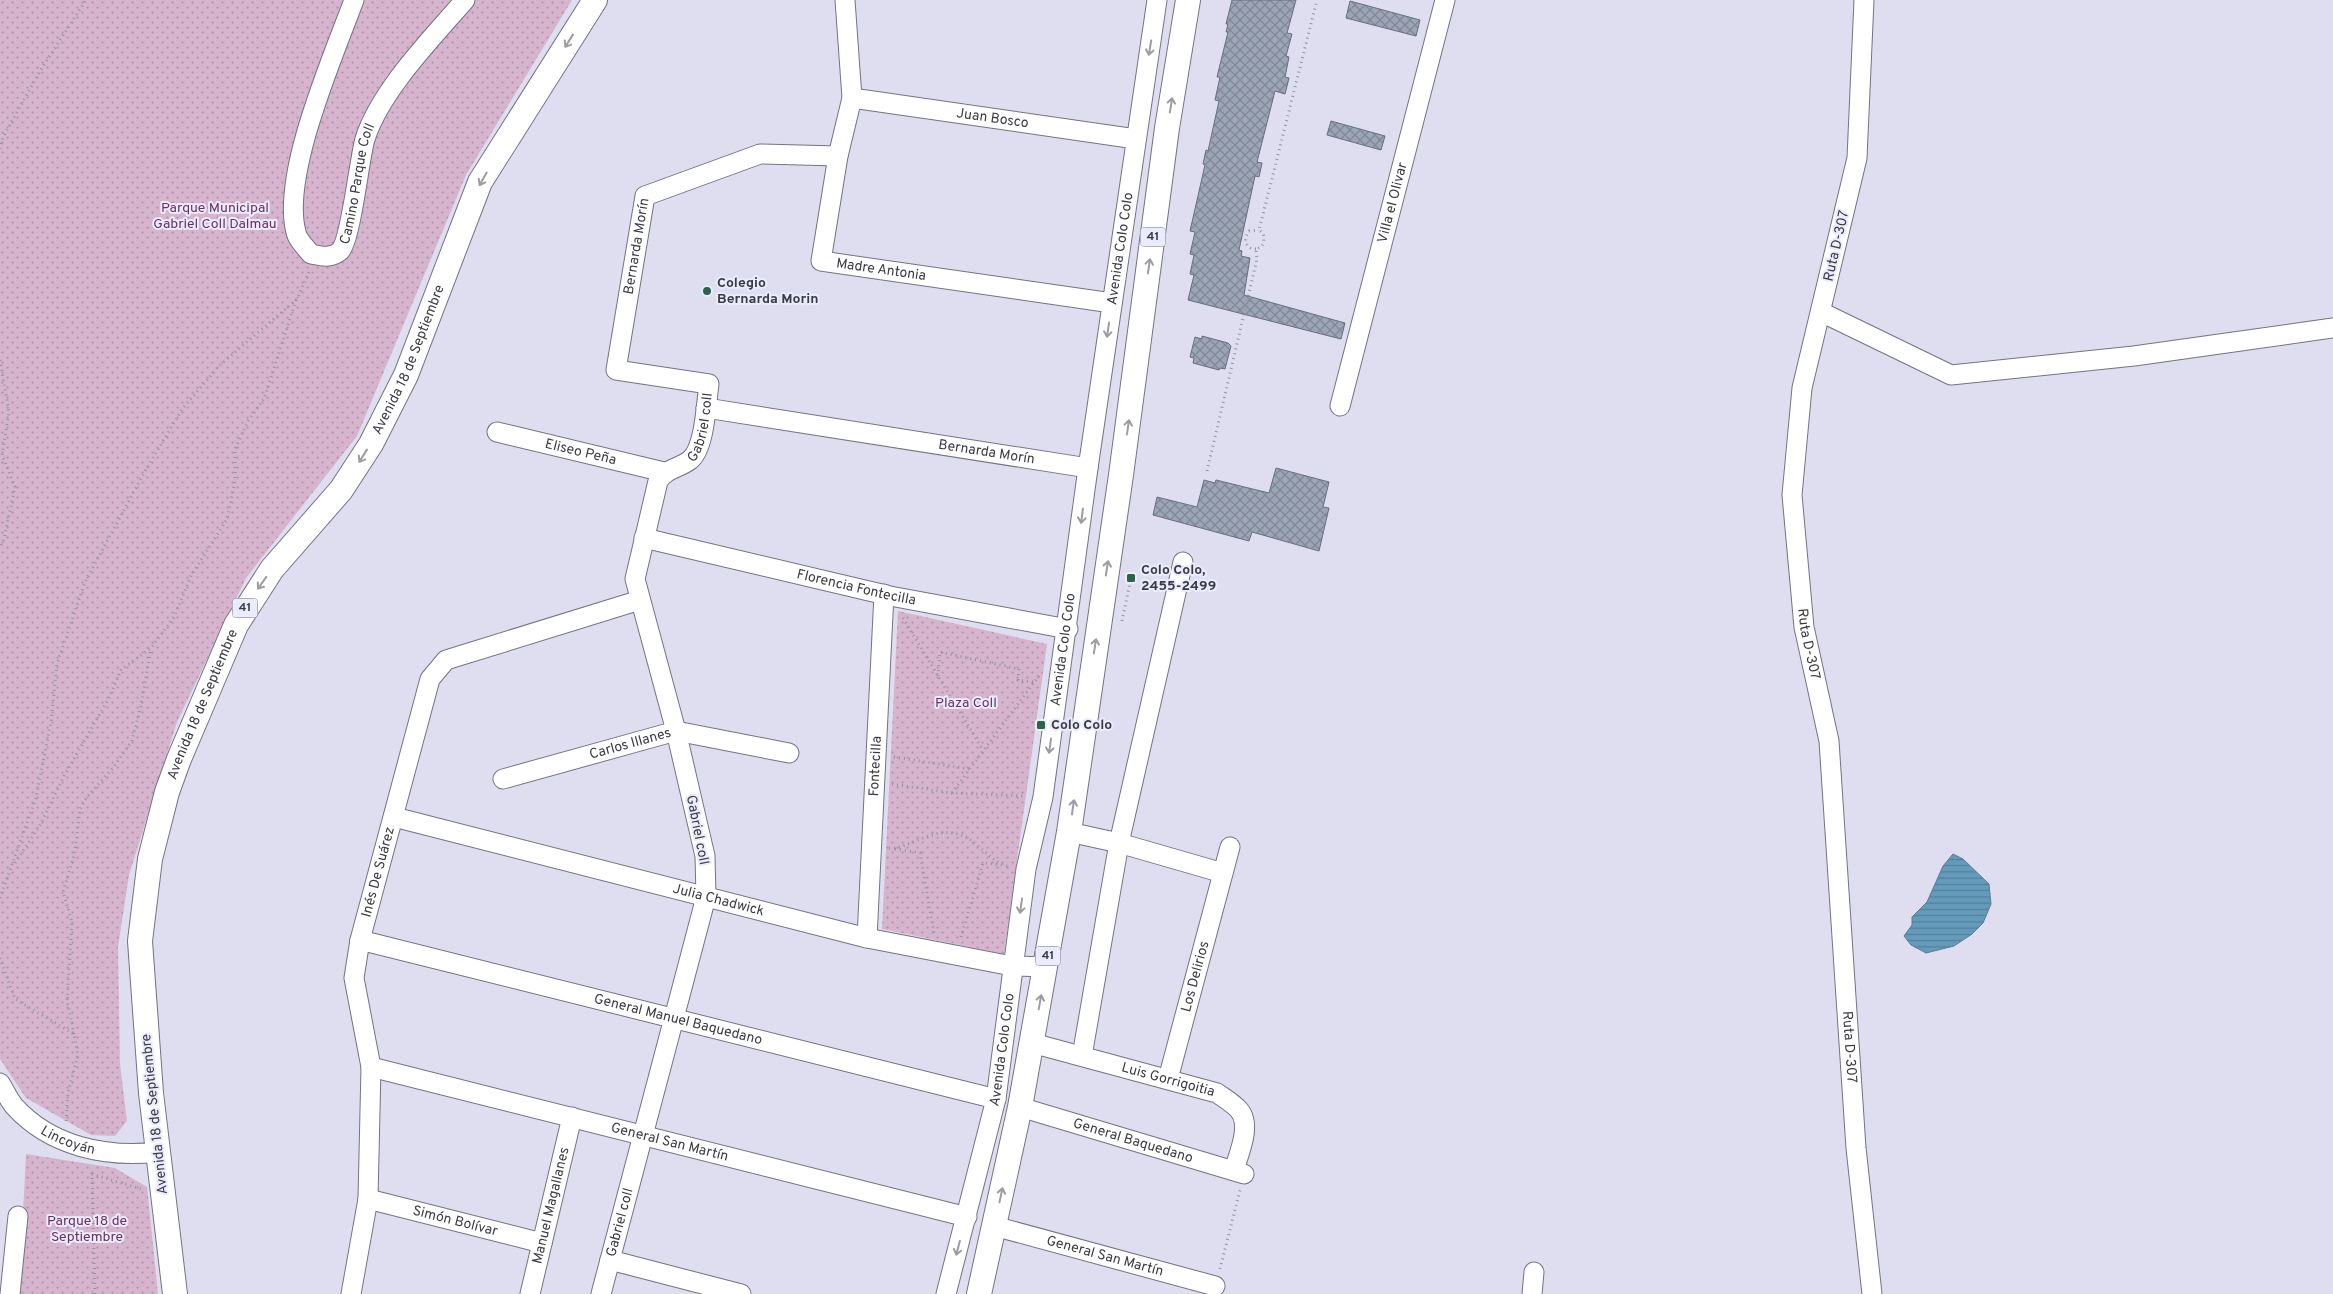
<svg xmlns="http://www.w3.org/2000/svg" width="2333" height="1294" font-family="Overpass,sans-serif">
<defs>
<pattern id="park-dots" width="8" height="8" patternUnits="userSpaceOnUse" patternTransform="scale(1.25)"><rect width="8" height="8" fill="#d7b4ce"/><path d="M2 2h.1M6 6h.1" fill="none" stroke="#b094a9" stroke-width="1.8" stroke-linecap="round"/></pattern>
<pattern id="water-rules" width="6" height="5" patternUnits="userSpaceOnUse" patternTransform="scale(1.25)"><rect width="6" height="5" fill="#649aba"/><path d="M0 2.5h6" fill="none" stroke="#547f99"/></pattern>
<pattern id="building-cross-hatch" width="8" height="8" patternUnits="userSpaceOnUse" patternTransform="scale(1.25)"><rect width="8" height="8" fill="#9ca5b5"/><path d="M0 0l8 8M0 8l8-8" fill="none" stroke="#808895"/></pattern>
</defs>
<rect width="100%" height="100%" fill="#dedef0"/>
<path fill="url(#park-dots)" d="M0,0H572L466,175L357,436L246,578L177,722L129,875L118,947L120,1064L127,1121L115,1136L91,1135L26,1098L0,1059Z
M898,611L1047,644L1004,954L882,929Z
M26,1154L115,1168L147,1187L158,1294H19Z"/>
<path fill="url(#water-rules)" stroke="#587e96" d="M1953,854L1963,859L1989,884L1991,904L1983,923L1972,934L1954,946L1926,953L1911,945L1904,936L1912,925V917L1927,902L1943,866Z"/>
<path fill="url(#building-cross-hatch)" stroke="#676f7e" d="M1232,0H1296L1287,33L1292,34L1286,56L1289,57L1285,77L1289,78L1285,94L1275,91L1257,162L1262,163L1259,177L1255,176L1239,250L1242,251L1241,256L1250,258L1244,295L1345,323L1341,339L1188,300L1194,275L1190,274L1194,255L1190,254L1195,232L1190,231L1205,165L1203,164L1206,150L1208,151L1219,101L1215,100L1220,77H1217L1228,32H1226L1228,24H1226Z
M1350,1L1420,20L1416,36L1346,18Z
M1331,121L1385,136L1381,150L1327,135Z
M1202,336L1228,343L1231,346L1225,369L1220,368L1219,370L1193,363L1194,358L1190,357L1195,337L1202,339Z
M1276,468L1329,482L1323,507L1329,508L1319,551L1252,532L1249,541L1153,515L1157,497L1197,507L1204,480L1215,483L1216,480L1269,493Z"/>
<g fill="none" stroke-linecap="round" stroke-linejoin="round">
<defs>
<g id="minor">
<path id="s1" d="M354,0C333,57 281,175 296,232C297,239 306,248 311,254C321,256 331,259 340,251C351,240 359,160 365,139C380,91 432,38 465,0"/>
<path id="s2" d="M845,0L852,98L838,156L821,261L1112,303"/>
<path id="s3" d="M1864,0L1857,158L1802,388L1792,495L1804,627L1829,741L1856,1148L1872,1294"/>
<path id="s4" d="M852,98L1136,139"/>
<path d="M1821,312L1951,375L2134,356L2333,328"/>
<path id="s5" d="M1340,406L1445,0"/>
<path id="s6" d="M706,408L1088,468"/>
<path id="s7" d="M497,432L664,472"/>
<path id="s8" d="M644,538L890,596L1068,629"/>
<path id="s9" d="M503,779L676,731L789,753"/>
<path id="s10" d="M394,817L867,938L1012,966L1046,967"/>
<path d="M1069,832L1119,843L1223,873"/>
<path id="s11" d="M867,938L884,594"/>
<path id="s12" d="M360,940L996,1099"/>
<path id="s13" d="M1032,1043L1217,1093C1224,1098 1233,1103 1239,1110C1252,1125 1239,1153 1234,1170"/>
<path d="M1082,1056L1119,843L1183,562"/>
<path id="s14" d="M371,1067L967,1217"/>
<path id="s15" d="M1168,1079L1230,847"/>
<path id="s16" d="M0,1083C5,1091 9,1100 14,1106C51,1147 107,1158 158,1152"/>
<path id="s17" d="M1020,1107L1244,1174"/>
<path id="s18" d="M368,1199L542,1243"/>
<path id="s19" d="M994,1226L1215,1286"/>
<path d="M610,1260L741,1294"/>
<path d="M10,1294L18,1216"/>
<path id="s20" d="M351,1294L368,1199L371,1067L354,978L360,940L430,679L446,660L640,600"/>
<path id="s21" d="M530,1294L572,1117"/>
<path id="s22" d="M601,1294L706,897L705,856L676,731L635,579L658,481C667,468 678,469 690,460C705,448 706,404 709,384L616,370L645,196L760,154L838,156"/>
<path id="s23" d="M946,1294L996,1099L1026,869L1043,797L1088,468L1157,0"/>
<path d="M1532,1294L1534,1272"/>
</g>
<g id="major">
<path id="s24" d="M175,1294L151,1093L140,941L150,859L167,792L179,759L236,625L272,569L341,490L371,444L406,375L480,182L595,0"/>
<path d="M979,1294L1020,1107L1069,832L1121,475L1167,128L1188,0"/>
</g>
</defs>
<use href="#minor" stroke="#737383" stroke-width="21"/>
<use href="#major" stroke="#737383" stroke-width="26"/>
<path stroke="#9393a0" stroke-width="3" stroke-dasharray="1 4" stroke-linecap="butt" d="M0,149L3,137L40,71L86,0
M1256,249C1245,249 1243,239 1249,231L1259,230
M0,360L9,412L2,455L15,487L4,539L0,548
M1207,471L1257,259L1256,249C1264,247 1265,240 1263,233L1259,230L1317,0
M903,618L983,750
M1122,621L1131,578L1126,576
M938,676L940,652L1019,669L1018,680L1033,682
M894,757L970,769
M892,784L952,793L1025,796
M952,793L1041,673
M889,848C903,851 930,829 953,833C977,836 990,864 1008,866
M895,849L920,853L934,933
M15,863L40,825L64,776L109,698L121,670L151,648L174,617L191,576L227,519L235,481V449L248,421L264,399L296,300
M0,898L36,798L51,722L57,664L85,582L145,471L183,408L219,366L297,299L309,272
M961,937L983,863L1001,865
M0,958L15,999L74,1034L78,1055L68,1093L66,1122
M74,1034L67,1000L72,922L63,892L75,852L80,809L87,797L113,768L132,741L141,706L151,648
M92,1173L95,1294
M92,1174L141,1189
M1220,1269L1240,1190"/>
<use href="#minor" stroke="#fff" stroke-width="19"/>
<use href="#major" stroke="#fff" stroke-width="24"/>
</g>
<defs><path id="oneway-shaft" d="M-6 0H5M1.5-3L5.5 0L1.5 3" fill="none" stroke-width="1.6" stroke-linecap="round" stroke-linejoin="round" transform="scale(1.25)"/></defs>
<g stroke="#9d9da0">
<use href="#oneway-shaft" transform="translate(569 41) rotate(122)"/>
<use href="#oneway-shaft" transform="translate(1150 48) rotate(99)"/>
<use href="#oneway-shaft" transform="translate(1171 105) rotate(-81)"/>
<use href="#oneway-shaft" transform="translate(483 179) rotate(119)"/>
<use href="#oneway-shaft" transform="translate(1149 266) rotate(-82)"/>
<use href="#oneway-shaft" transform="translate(1108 330) rotate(98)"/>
<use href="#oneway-shaft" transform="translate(1128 427) rotate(-82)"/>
<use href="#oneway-shaft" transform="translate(363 456) rotate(122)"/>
<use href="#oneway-shaft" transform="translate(1082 516) rotate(97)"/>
<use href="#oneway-shaft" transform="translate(1107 568) rotate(-81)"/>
<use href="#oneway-shaft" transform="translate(262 583) rotate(125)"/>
<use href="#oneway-shaft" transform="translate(1095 646) rotate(-81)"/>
<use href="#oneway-shaft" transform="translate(1050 746) rotate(98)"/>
<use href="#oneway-shaft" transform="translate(1073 807) rotate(-82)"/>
<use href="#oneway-shaft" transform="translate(1021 906) rotate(98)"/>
<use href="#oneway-shaft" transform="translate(1040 1002) rotate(-80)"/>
<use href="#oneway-shaft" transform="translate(1001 1195) rotate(-78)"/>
<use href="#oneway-shaft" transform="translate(958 1248) rotate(105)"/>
</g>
<g fill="#2c6248" stroke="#ebebfe" stroke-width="2">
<circle cx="707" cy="291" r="5"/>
<rect x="1126" y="573" width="10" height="10" rx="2.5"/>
<rect x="1036" y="720" width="10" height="10" rx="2.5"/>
</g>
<g text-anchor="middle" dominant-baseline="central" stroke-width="4" stroke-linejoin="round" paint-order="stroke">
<g fill="#ebebfe" stroke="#70707a" stroke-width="1">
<rect x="1140.5" y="227.5" width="25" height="19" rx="4"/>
<rect x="232.5" y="598.5" width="25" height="19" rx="4"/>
<rect x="1035.5" y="946.5" width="25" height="19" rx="4"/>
</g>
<g font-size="12" font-weight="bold" fill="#3b3b42">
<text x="1153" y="237">41</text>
<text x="245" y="608">41</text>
<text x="1048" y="956">41</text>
</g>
<g font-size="14" fill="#3b3b42" stroke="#ebebfe">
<text stroke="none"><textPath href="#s4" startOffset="142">Juan Bosco</textPath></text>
<text stroke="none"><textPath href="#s1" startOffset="369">Camino Parque Coll</textPath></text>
<text stroke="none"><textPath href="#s5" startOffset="210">Villa el Olivar</textPath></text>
<text transform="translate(1837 246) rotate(-77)">Ruta D-307</text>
<text stroke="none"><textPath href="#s22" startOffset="1176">Bernarda Morín</textPath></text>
<text stroke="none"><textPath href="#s23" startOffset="1061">Avenida Colo Colo</textPath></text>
<text stroke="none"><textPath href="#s2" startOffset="325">Madre Antonia</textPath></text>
<text stroke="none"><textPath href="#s24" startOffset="1006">Avenida 18 de Septiembre</textPath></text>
<text stroke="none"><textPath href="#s22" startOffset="912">Gabriel coll</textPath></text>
<text stroke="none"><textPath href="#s7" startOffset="86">Eliseo Peña</textPath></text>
<text stroke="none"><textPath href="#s6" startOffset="284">Bernarda Morín</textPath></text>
<text stroke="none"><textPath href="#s8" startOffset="218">Florencia Fontecilla</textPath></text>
<text stroke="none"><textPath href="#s3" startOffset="652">Ruta D-307</textPath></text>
<text stroke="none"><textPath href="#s23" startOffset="656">Avenida Colo Colo</textPath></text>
<text stroke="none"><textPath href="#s24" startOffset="601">Avenida 18 de Septiembre</textPath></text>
<text stroke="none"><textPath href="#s9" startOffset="132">Carlos Illanes</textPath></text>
<text stroke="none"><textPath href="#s11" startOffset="172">Fontecilla</textPath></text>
<text transform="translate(697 830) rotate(79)">Gabriel coll</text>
<text stroke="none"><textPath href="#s20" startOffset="428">Inés De Suárez</textPath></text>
<text stroke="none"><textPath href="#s10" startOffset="335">Julia Chadwick</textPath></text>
<text stroke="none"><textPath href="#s15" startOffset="106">Los Delirios</textPath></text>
<text stroke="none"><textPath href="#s12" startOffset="328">General Manuel Baquedano</textPath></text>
<text stroke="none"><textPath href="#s3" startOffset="1058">Ruta D-307</textPath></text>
<text stroke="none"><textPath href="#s23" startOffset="251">Avenida Colo Colo</textPath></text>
<text stroke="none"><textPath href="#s13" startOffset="141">Luis Gorrigoitia</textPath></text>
<text transform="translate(155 1114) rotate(-96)">Avenida 18 de Septiembre</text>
<text stroke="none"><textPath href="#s16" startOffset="92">Lincoyán</textPath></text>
<text stroke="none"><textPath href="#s17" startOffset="118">General Baquedano</textPath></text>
<text stroke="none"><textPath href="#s14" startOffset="308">General San Martín</textPath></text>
<text stroke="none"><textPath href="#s21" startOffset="91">Manuel Magallanes</textPath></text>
<text stroke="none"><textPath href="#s18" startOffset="90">Simón Bolívar</textPath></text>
<text stroke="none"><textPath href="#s22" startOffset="74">Gabriel coll</textPath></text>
<text stroke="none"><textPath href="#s19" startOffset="115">General San Martín</textPath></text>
</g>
<g font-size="14" fill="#6b305e" stroke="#ebebfe">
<text x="215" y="208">Parque Municipal<tspan x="215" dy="16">Gabriel Coll Dalmau</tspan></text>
<text x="966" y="703">Plaza Coll</text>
<text x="87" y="1221">Parque 18 de<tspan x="87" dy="16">Septiembre</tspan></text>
</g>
<g font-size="14" font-weight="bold" fill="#3b3b42" stroke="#ebebfe" text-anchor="start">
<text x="717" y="283">Colegio<tspan x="717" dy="16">Bernarda Morin</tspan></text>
<text x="1141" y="570">Colo Colo,<tspan x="1141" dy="16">2455-2499</tspan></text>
<text x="1051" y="725">Colo Colo</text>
</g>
</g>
</svg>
